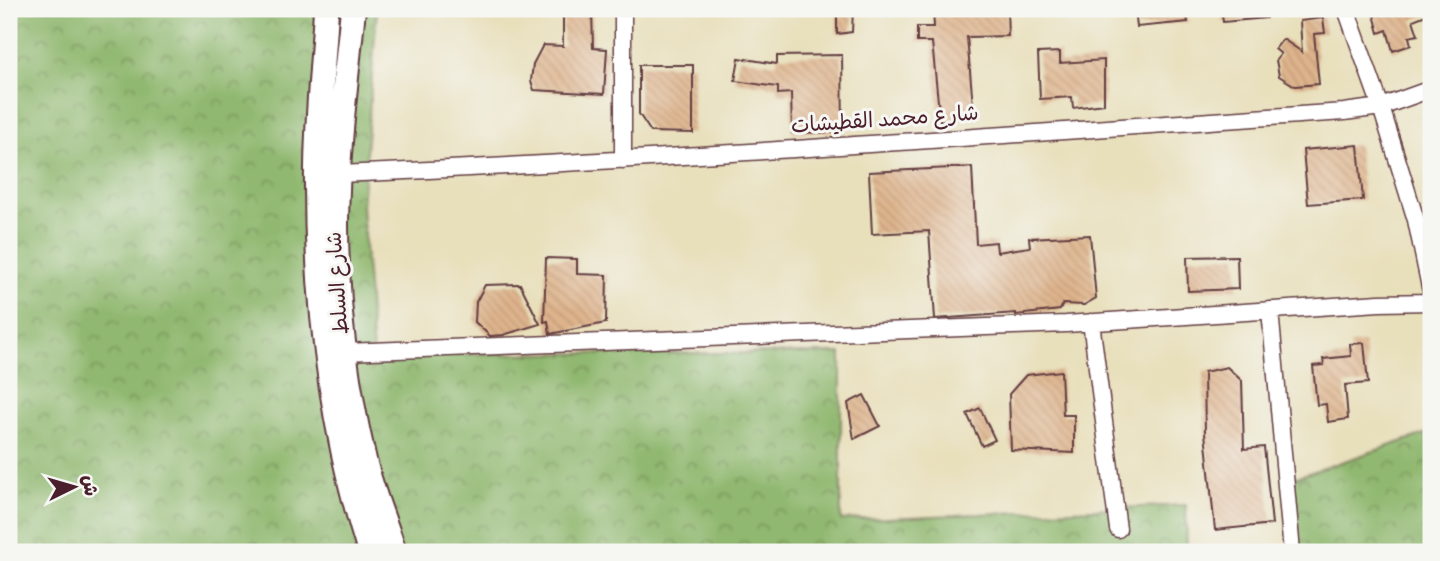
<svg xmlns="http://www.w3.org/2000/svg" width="1440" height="561" font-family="Dekko,'Playpen Sans Arabic',sans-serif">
<defs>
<pattern id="forest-crowns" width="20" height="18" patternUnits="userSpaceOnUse" patternTransform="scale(1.75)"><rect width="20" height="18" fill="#90b86f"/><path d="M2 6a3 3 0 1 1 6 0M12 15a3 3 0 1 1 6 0" fill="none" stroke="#78955b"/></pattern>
<pattern id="building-back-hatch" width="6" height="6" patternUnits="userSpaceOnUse" patternTransform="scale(1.75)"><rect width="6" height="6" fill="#deb48c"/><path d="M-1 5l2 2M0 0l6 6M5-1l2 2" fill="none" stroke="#c09a79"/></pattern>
</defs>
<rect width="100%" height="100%" fill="#f6f6f2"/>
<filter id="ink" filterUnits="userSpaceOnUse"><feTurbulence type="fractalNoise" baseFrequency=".0143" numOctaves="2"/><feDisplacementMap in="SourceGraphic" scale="14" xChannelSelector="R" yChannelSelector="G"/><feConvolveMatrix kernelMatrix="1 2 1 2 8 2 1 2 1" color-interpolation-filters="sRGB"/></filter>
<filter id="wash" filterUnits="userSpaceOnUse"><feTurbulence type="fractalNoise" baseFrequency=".00686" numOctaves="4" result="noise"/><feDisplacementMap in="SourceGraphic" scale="28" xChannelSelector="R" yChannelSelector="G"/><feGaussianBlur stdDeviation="1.57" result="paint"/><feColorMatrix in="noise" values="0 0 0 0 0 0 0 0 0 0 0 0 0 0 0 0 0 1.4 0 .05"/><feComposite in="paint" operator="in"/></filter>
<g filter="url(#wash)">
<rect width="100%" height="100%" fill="#e8dfbb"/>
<path fill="url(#forest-crowns)" stroke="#6d6c4d" stroke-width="2" d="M9,9H377L362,206L373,354L841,353V520L1186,505L1187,552H9Z
M1431,432V552H1256L1298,546L1285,481Z"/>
<g id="blocks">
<path fill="url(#building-back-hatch)" d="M563,9H592L593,48L607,49L604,94L534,90L531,81L533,64L543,45L563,46Z
M837,9H853L852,32L837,34Z
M933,9H1007L1008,36L967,37L974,117L940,121L932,42H917V27H934Z
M1135,9H1186L1188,22L1137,27Z
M1221,9H1266V18L1223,22Z
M1381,9H1431V13L1413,20L1418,35L1409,37L1411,45L1393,51L1387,30L1379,33L1373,11Z
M1323,18L1325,33L1314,34L1319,84L1295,86L1279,76L1276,60L1281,54L1275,49L1283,39L1302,52L1300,21Z
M1060,52V63L1104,60V104L1073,108L1072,97L1040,99L1038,53Z
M842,55L843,132L792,133L791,93L778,94V87L735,81L739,58L777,64V56Z
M639,65H693V133L651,132L639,114Z
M1358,145L1363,200L1308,204L1303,150Z
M972,167L976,244L996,242L997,252L1030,247L1029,238L1090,235L1096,298L1084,305L1063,304L1060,310L1016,315V313L935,319L929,231L872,234L869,172Z
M1237,256L1238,289L1188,291L1187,257Z
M546,258L577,259V274L607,275L606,323L550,334L548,321L544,322Z
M520,284L540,324L503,335L490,336L475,322L476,302L485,285Z
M1364,343L1368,383L1345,385L1348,419L1328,422L1326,404L1317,405L1313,366L1324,365L1323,359L1351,356L1350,344Z
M1227,367L1242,381L1244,449L1264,447L1272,524L1215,530L1205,433L1204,372Z
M1061,371L1063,415H1074V453L1011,450L1009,394L1026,375Z
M864,395L880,426L854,439L848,403Z
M980,408L995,440L982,446L967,414Z"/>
</g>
</g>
<g filter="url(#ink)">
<use href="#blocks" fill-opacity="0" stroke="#623c41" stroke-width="2"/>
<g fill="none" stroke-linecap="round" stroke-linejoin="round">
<defs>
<path id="minor" d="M1346,9L1381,107L1416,220L1431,292
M623,160V9
M338,174C674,160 1009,134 1344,112L1381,107L1431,89
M1270,310L1292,552
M1091,322L1118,529
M345,352L1066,324L1379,303L1431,302"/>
<path id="primary" d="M326,9C323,67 316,126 317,185C317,310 332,433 370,552
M353,9C346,80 337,151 336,222C336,299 345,380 363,456C370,488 384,520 394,552"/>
</defs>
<use href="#minor" stroke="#623c41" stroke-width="19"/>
<use href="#primary" stroke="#623c41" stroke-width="28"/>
<use href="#minor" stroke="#fff" stroke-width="16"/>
<use href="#primary" stroke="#fff" stroke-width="24"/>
</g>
</g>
<g text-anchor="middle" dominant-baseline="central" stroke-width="6" stroke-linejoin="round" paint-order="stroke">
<g font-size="21" fill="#4a1f2b" stroke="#f6f6f2">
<text transform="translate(885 122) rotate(-4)">شارع محمد القطيشات</text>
<text transform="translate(340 283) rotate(-94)">شارع السلط</text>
</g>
</g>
<rect width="1440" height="561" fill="none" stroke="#f6f6f2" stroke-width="35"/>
<g transform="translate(74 487) rotate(85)" stroke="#f6f6f2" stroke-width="5" paint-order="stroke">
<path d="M0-5L12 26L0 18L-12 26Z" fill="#4a1f2b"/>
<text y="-10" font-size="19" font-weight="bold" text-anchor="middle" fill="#4a1f2b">ش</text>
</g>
</svg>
